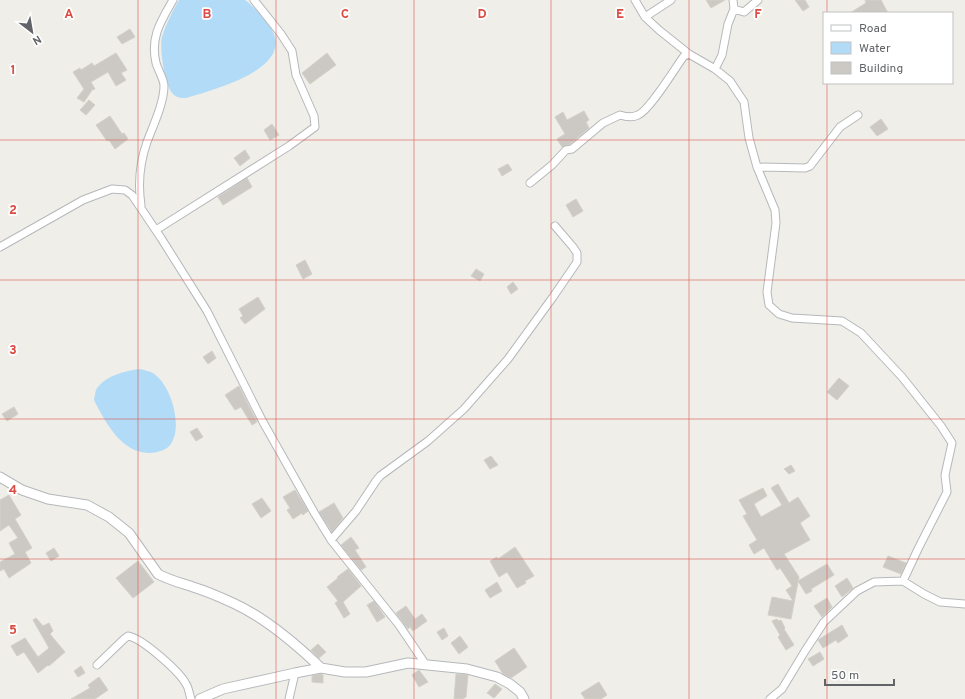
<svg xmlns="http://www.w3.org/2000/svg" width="965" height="699" font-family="Overpass,sans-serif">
<rect width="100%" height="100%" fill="#f0eee8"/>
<path fill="#b1dbf7" d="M179,0H245C253,6 259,13 265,20C271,28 278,37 275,48C269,75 210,91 186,98C182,98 178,98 174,95C165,87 159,48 162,37C166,24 172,12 179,0Z
M140,369C143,370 148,371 151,372C171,382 184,428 170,445C167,449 161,451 157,452C125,459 106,424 94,400C95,396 95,391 97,388C107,375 125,371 140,369Z"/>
<path fill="#ccc9c5" stroke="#d4d0c7" d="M706,0H725L711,8Z
M795,0H805L809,7L803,11Z
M865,0H881L888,13H850L866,3Z
M130,29L135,37L122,44L117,37Z
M116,53L127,70L121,73L126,80L116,86L108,72L91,82L95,89L92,90L84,102L77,98L84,89L73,72L80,68L81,70L92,63L94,66Z
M327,53L336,65L310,84L302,73Z
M89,100L95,105L86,115L80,110Z
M584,111L589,120L586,122L589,128L570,144L562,147L557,139L565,134L555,117L563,112L567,120Z
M110,116L122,134L124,133L128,139L115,149L109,140L107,141L96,125Z
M881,119L888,129L877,136L870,127Z
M272,124L279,135L270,140L264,130Z
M245,150L250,158L240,166L234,158Z
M508,164L512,170L502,176L498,169Z
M247,178L252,187L223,205L218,197Z
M576,199L583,211L573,217L566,205Z
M305,260L312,274L303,279L296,265Z
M476,269L484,274L480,281L471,276Z
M513,282L518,289L511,294L507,287Z
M258,297L265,309L245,324L240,318L243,316L239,309Z
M212,351L216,358L208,364L203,357Z
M839,378L849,386L837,400L827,392Z
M239,386L257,422L252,425L241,407L235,410L225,395Z
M14,407L18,414L7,421L2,414Z
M197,428L203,437L196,441L190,432Z
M491,456L498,465L490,469L484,460Z
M791,465L795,471L789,474L784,469Z
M778,484L789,503L798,497L810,516L800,523L810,540L784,554L799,577L791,619L768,615L772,597L793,601L786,590L792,586L780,568L777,570L764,548L754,554L749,545L757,540L743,516L747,514L739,500L763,488L767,496L754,504L761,517L782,505L771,488Z
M295,490L308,511L303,515L302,513L293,519L287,510L290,508L283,497Z
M9,495L21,515L15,519L32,548L25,552L31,563L9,578L4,569L0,571V562L15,554L9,543L18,538L9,525L0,531V500Z
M262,498L271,511L261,518L252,504Z
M334,503L343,518L332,532L319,512Z
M351,537L359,548L355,550L366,567L361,570L341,545Z
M515,547L534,576L525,581L526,583L517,588L507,572L499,577L490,561L497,557L498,559Z
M54,548L59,556L51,561L46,553Z
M888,556L906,563L901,574L883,567Z
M138,561L154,582L133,598L116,578Z
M827,564L834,575L811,589L812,591L806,594L798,581Z
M348,569L361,586L343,602L350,614L344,618L335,603L338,601L327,587L338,578L337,577Z
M847,578L853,588L842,597L835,586Z
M497,582L502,591L490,598L485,590Z
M827,598L832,607L822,617L814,606Z
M374,601L385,617L377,622L367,605Z
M406,606L415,619L422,614L427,621L413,631L410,627L408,629L396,613Z
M36,618L43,626L49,623L53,631L50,634L65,652L49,666L48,665L38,673L24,652L17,656L11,646L25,638L38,657L49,648L33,620Z
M777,619L779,621L781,620L785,628L784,629L794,645L786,650L778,637L780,635L772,621Z
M842,625L848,636L838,643L836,640L823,648L818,640Z
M444,628L448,636L442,640L437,632Z
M460,636L468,647L459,654L451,643Z
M318,644L326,652L319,658L311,650Z
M514,648L527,667L511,678L503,674L495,661Z
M820,652L824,659L813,666L808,659Z
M81,666L85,673L78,677L74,671Z
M419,670L428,682L419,687L412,675Z
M320,674L323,675V683L312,682V676Z
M456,674L468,675L466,697L463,699H454Z
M99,677L108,690L95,699H71L90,688L88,685Z
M599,682L607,695L601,699H585L581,693Z
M495,684L502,689L494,698L487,693Z"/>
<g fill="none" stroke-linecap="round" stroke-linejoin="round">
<defs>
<path id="minor" d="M635,0L645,17L659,30L689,54
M734,9L744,12L758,0
M645,17L671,0
M715,69L722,55L728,24L734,9L733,0
M757,167L805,168L810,166L840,127L858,115
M530,183L552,165L566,150L572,149L603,123L620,115C626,117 632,118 638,115C650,110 675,68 684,56L689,54L715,69L730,81L744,102L749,138L757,167L775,210L776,223L767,292L769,305L779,314L792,318L842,321L861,333L902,377L941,426L952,443L945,475L947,492L918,549L903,581
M141,205C138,185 140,162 147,142C153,126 164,103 164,86C164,79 158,70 156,63C150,37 161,21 173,0
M156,230L289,146L315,127L314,116L296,75L292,51L281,34L254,0
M0,247L83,200L112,189L125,190L132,195L161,238L207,311L263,422L315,514L331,540L399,625L426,665
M331,540L356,511L376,481L380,476L428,441L464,409L508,359L553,297L577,262V253L573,247L555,226
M97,665L124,639L128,636C142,638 180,672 186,684C189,688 189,694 191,699
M289,699L295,673
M770,699L782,689L805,651L824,622L857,591L874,582L903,581L924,594L940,602L965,604"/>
<path id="tertiary" d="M0,477L22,490L48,499L87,505L109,517L129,533L158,574C169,580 181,583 193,587C206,591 220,597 233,603C264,617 296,644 321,668
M200,699L223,689L295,673L321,668L345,672H366L408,663L467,669L497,677L510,684L520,692L524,699"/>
</defs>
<use href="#minor" stroke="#b5b8bb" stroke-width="9"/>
<use href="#tertiary" stroke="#b5b8bb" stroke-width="11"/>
<use href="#minor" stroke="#fff" stroke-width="7"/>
<use href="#tertiary" stroke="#fff" stroke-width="9"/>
</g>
<path fill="none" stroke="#da4c44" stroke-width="1" stroke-opacity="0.55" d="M138,0V699M276,0V699M414,0V699M551,0V699M689,0V699M827,0V13M827,83V699M0,140H965M0,280H965M0,419H965M0,559H965"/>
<g font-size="13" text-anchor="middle" font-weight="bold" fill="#da4c44" stroke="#fff" stroke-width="3.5" stroke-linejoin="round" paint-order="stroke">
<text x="69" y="18">A</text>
<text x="207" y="18">B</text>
<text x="345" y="18">C</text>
<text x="482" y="18">D</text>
<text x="620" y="18">E</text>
<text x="758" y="18">F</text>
<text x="13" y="74">1</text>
<text x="13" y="214">2</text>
<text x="13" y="354">3</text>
<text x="13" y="494">4</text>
<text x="13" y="634">5</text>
</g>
<rect x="823" y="12" width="130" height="72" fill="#ffffff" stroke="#bfc1c2"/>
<rect x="831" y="25" width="20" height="6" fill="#ffffff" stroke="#bfc1c2"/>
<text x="859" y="32" font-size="12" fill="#606367">Road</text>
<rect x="831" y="42" width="20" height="12" fill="#b1dbf7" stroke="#bfc1c2"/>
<text x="859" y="52" font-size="12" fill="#606367">Water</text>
<rect x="831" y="62" width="20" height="12" fill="#ccc9c5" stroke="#bfc1c2"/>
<text x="859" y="72" font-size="12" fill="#606367">Building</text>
<g transform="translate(32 32) rotate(149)" stroke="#ffffff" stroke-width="3" paint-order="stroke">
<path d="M0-3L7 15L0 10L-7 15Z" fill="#606367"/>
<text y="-6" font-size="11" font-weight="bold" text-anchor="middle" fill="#606367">N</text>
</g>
<path d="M825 679v6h69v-6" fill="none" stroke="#606367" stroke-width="2"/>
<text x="831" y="679" font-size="12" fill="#606367" stroke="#ffffff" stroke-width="3" paint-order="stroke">50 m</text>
</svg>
